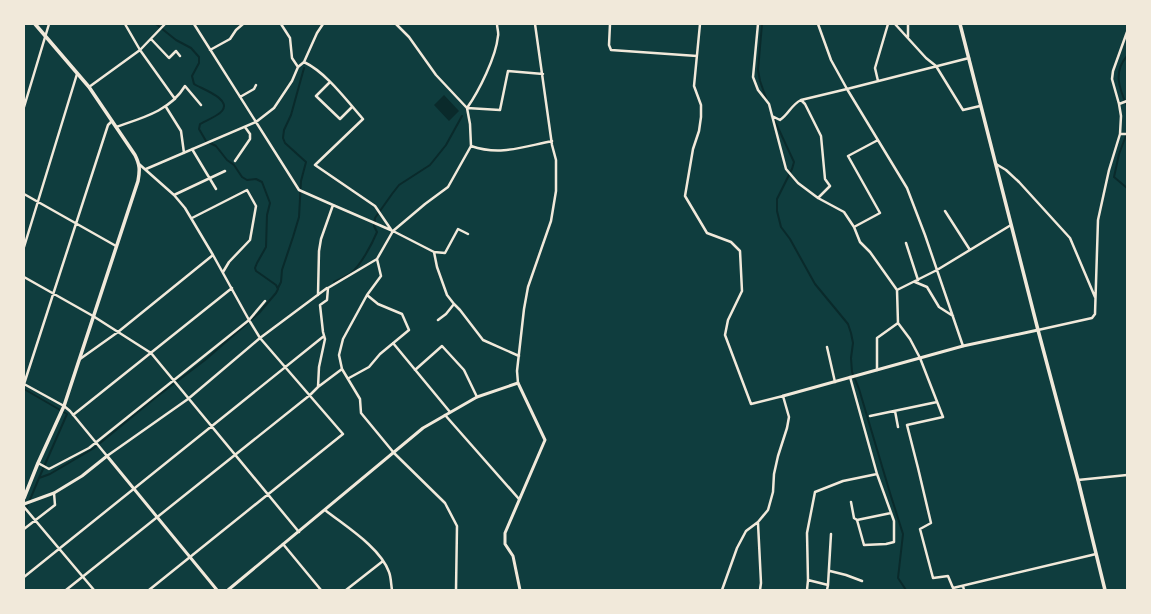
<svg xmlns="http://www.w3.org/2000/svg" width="1151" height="614" font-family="Mulish,sans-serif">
<rect width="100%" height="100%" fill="#0f3d3e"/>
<path fill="#0a2a2b" d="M444,95L459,111L449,121L434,105Z"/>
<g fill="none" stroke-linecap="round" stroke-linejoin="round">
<path stroke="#0a2a2b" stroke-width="2" d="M762,24L758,70L760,81L766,98
M1127,56C1113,72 1119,88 1127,106
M773,117L794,162L792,169L777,199V211L781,227L790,239L815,284L848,324L851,333L853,343L851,358L852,372L859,389L890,493L903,534L898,578L906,590
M1127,133L1119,154L1114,177L1127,188
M334,282C340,279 346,276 351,273C361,265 372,244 377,232L374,226L375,218L392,194L399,185L430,165L446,145L462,116
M278,288L281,282L282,270L293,237L299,217L301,181L306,162L285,143L283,138L284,130L291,115L304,68
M24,389L67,414L39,478
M24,514L39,478L50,474L94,448L155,398L205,360L259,313L276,293L278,289L276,285L259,273L256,271L255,268L257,263L266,247L267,215L270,203L262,182L256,179L247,180L242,177L234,165L227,160L216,146L206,141L199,129L200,124C205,121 218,116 222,111C232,99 202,89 194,84L192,76L199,63V57L191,48L176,40L156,24"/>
<path stroke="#f1e9da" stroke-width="2.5" d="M125,24L140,50L175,99
M194,24L299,190L333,205
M281,24L290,38L292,58L298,67
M610,24L609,45L611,50L697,56
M700,24L694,86L701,105V117L699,131L693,149L685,196L707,233L731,242L740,251L742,291L728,320L725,335L751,404L783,396L789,417L787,428L778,456L774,474L773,492L768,510L758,522L746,531L737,548L722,590
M758,24L753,77L758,90L769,104L786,169L798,183L818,198L844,212L854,227L860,242L870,252L897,290L898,323L910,339L920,358L943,417L907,425L918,468L931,523L920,529L933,578L948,576L953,588L1096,554
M818,24L831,60L847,89L969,58
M895,24L926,58L936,66L963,110L980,106
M908,24V37
M1127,32L1113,71L1112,79L1119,104L1121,116L1120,134H1127
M151,39L169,58L176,51L180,56
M210,50L230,39L236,30L243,24
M304,62C327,73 347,101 363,119L315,165L375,206L392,231
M878,81L875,68L888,24
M330,82L316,96L340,119L352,107
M89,87L140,50L165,24
M240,97L254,89L256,85
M801,100L805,104L821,136L825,179L830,186L818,198
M1119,104L1127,101
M24,107L49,24
M166,107L181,131L184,153
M467,108L500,110L508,71L543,74
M467,108C479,91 496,57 498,36C499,33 497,28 497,24
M772,116L780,120C789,114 791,105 801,100L847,89L907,188L925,235L963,346
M116,127C142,118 170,111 185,86L201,105
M471,146C500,156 522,147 552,141
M192,149L216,189
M235,161L250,139V134L245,127
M139,164L174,195L185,208L213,255L249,320L260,338L343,434L149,590
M996,164L1006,170L1019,182L1070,238L1095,297
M146,169L256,122L274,108L292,81L298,67L304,62L317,33L323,24
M24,194L116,246
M174,195L225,171
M945,211L970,250
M192,218L247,190L256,206L250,240L229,262L223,272
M854,227L880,213L848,156L878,140
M906,243L918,280
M24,247L77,74
M434,252L437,267L447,295L454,304L460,310L483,340L519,356
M377,259L381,276L367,295L343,339L339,355L342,369L360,399L361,413L394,453L445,503L457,526L456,590
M24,277L93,316L151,353L299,532
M915,282L927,287L939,307L953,316
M897,290L937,270L1011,225
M318,295L319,251L321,239L333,205L393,231L434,252L445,253L458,229L468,234
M438,320L446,314L454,304
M1038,330L1092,318L1095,314L1098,220L1109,170L1120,134
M393,343L450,412
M827,347L835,382
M80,359L118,332L213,255
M415,370L442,346L464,370L477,397
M877,370V338L898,323
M349,378L369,367L380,354L409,330L402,314L378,304L367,295
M518,383L517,371L524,309L528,287L551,221L556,191V160L552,145L535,24
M24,384L64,406L70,411L107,456L188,399L260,338L327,288
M24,384L108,125L112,121
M318,387L342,369
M895,411L898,427
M73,415L232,288
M445,415L519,499
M870,416L937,402
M38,463L49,469L89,448L249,320L265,301
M1078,480L1127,475
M851,502L854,518L857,520L864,545L886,544L894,542V521L877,474
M24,507L94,590
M325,510C345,526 380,547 389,572C391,577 391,584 392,590
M857,520L891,513
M758,523L761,583L760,590
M24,529L55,505L54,493
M283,544L321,590
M830,571L846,575L862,581
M24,577L324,336
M808,580L807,533L815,492L843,481L877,474L850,377
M828,585L831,534
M963,586L964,590
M66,590L310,395L318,387L319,367L325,339L323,332L320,305L327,300L328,288L377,259L393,231L425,204L448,187L471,146L470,124L467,108L436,75L409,37L396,24
M346,590L383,561
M807,590L808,580L828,585L827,590"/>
<path stroke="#f1e9da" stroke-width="3" d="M783,396L963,346L1038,330
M24,504L54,493L82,476L107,456L217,590
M228,590L423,428L477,397L518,383L545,440L505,533V544L513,556L520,590"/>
<path stroke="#f1e9da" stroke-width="3.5" d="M960,24L1038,330L1078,480L1105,590
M24,498L38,463L64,406L138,181C140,170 140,165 135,155L89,87L35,24"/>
</g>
<rect width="1151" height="614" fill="none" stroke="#f1e9da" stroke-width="50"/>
</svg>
